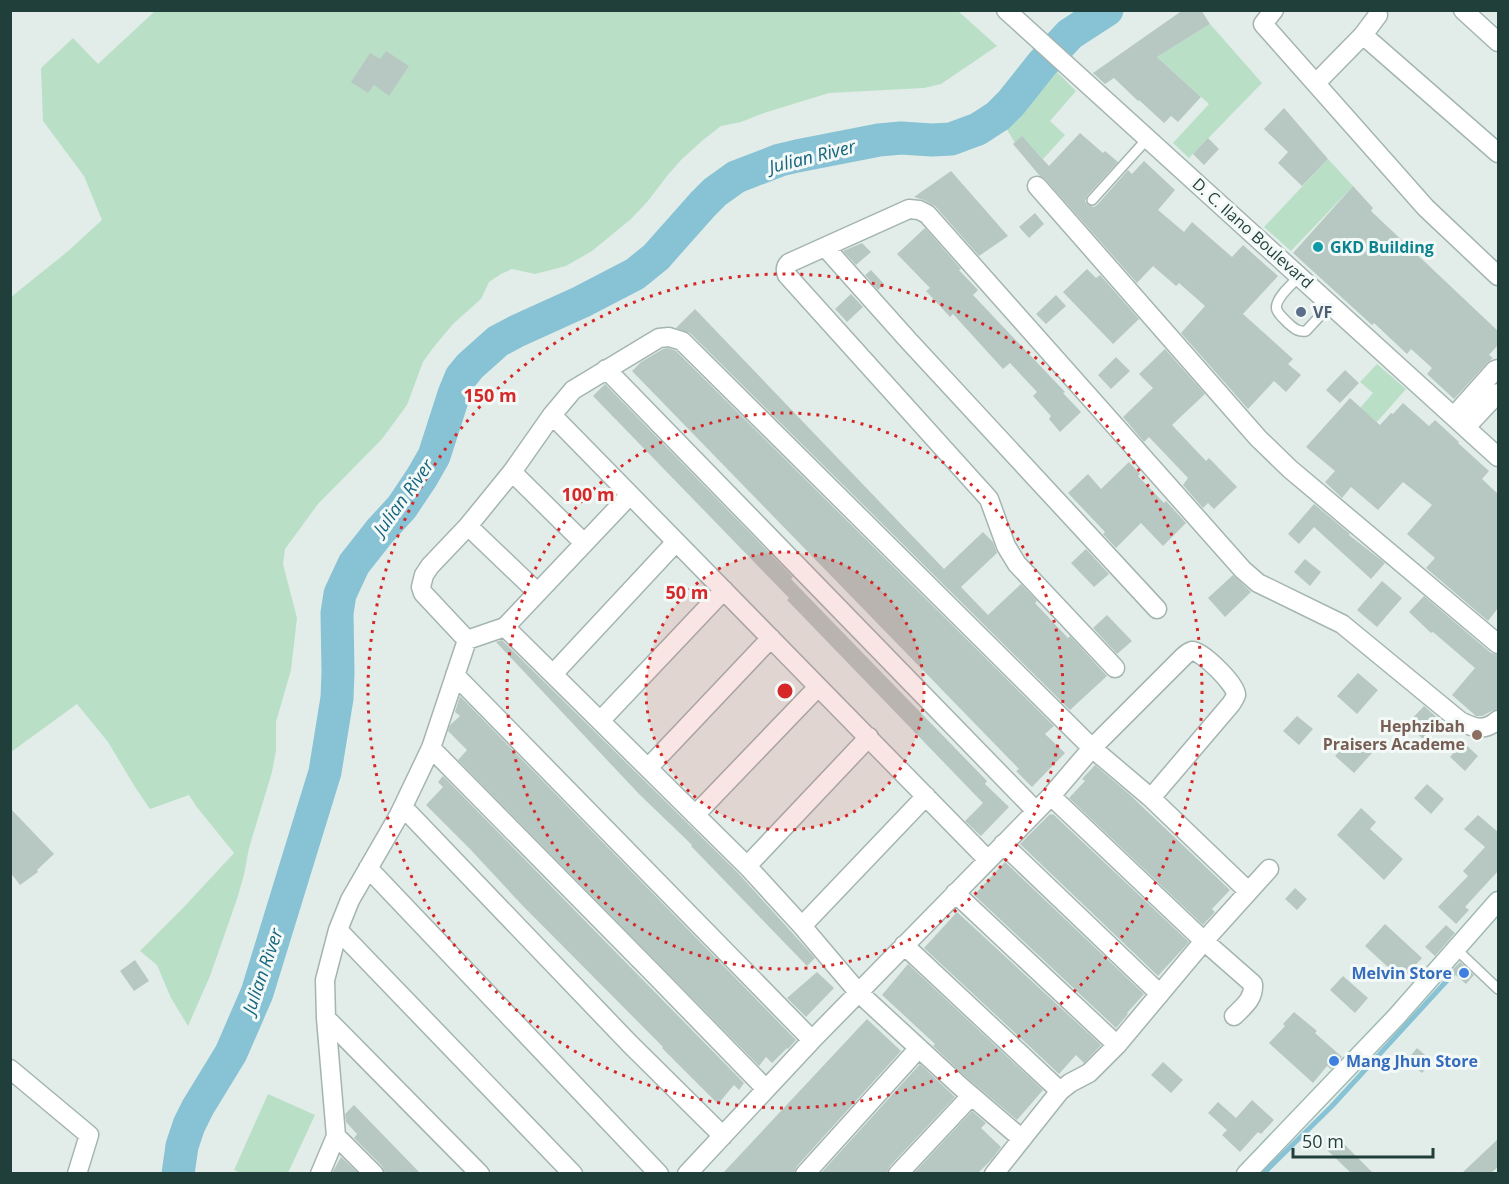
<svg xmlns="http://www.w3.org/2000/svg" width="1509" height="1184" font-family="'Open Sans',sans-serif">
<rect width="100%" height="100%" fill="#e2ede9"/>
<path fill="#badfc7" d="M957,10L997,46L941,84L924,88L829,93L764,113L741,122L721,126L703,140L681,160L667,176L648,201L631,219L592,251L566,266L535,274L512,269L501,274L489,282L481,299L453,324L433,348L423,362L407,405L382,439L318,504L285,549L283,564L297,618L291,670L276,722V751L272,772L249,848L244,875L237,899L210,976L188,1026L171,998L157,965L140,951L183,908L234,853L196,806L189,795L150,809L135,787L108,742L77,704L11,752V297L67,252L102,220L84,176L43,121L41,68L73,38L98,64L155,11Z
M1210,24L1262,83L1189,158L1173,143L1209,104L1157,57Z
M1056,71L1076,91L1050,121L1065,135L1043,159L1029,144L1021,153L1006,128L1030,102Z
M1328,159L1353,186L1291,251L1264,227Z
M1377,364L1406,389L1377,422L1360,408L1373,393L1360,382Z
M268,1094L315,1115L288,1173H241L234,1170Z"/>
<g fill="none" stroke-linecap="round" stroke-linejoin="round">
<path stroke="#88c2d5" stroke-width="5" d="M1263,1174L1332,1106L1453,974"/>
<path stroke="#88c2d5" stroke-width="33" d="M178,1174L182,1146L189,1125L198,1107L231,1053L257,993L325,772L337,698L338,672L337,613L340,594L354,564L380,531L402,507L422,477L434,456L454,394L461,377L470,366L498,341L517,331L581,302L635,274L656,257L703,204L715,192L736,177L780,160L797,156L879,140L901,138L932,140L951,139L978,129L998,116L1011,103L1042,64L1070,34L1107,10"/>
</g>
<path fill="#b7c8c3" d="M1183,10H1201L1210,24L1157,57L1201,97L1178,122L1171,116L1164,123L1139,100L1138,101L1114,78L1105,84L1093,73Z
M386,51L409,66L389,96L374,85L368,93L351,82L370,53L380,59Z
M1284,108L1328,159L1302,186L1278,163L1288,152L1264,129Z
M1080,133L1103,153L1105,151L1118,162L1087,196L1085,201L1088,205L1094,207L1097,205L1128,170L1132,174L1144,161L1175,190L1158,210L1184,232L1192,222L1232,257L1243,245L1278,276L1243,314L1293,359L1288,364L1301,375L1286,392L1274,381L1248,409L1181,333L1205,306L1179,283L1176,286L1153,266L1137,283L1045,179L1039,175L1013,144L1022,136L1049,166Z
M1208,138L1219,149L1204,165L1193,154Z
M951,171L1008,236L979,256L935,206L924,200L914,197Z
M1353,186L1373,208L1371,211L1498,331V345L1489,355L1493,358L1487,363L1454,399L1427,374L1432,368L1411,349L1407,354L1374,323L1372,325L1293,253Z
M1035,213L1044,224L1029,238L1019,227Z
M925,228L961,269L959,270L978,290L973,295L1065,392L1063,393L1081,412L1060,432L1049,419L1051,416L1033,396L1037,392L1010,363L1003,369L953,314L950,317L926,291L930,288L897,254Z
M862,243L871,252L856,265L843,251Z
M1087,269L1096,278L1100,275L1139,319L1113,344L1063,292Z
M871,270L884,284L878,290L865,275Z
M851,294L863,307L847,322L835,309Z
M1056,295L1066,306L1046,324L1036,314Z
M695,309L944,569L983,532L993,542L997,553L961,587L988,615L1021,584L1037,601L1035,603L1068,638L1070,636L1107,676L1070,710L690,333L676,328Z
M668,348L676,351L1054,726L1045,734L1065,753L1032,787L1016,771L1019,769L632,371L641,362L663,349Z
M1165,349L1205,394L1172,425L1206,461L1209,458L1237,487L1214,509L1208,503L1203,508L1183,485L1188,478L1149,437L1144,442L1123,417L1153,388L1139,374Z
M1116,357L1130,371L1111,389L1098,375Z
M1345,370L1359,383L1340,403L1326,390Z
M605,384L793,577L791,579L987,781L985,784L1009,807L981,836L965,821L983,803L787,600L789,598L593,396Z
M1350,398L1380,425L1391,413L1393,414L1403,403L1429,426L1435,420L1459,442L1458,443L1489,471L1482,479L1498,494V608L1488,621L1426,568L1435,558L1407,534L1432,505L1403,482L1378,510L1351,487L1342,498L1325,482L1335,471L1306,447Z
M1129,462L1140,474L1138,476L1164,503L1166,501L1186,523L1163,546L1141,523L1116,548L1103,534L1105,532L1068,493L1088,474L1101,489Z
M1314,504L1350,534L1349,535L1385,563L1371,579L1314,527L1299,544L1288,534Z
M1086,549L1109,574L1094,587L1071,563Z
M1305,559L1321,572L1310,586L1294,572Z
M1233,575L1251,592L1225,617L1208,598Z
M1382,581L1402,598L1377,627L1357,610Z
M1424,596L1491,653L1498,655V709L1492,711L1482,716H1476L1452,695L1475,668L1433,632L1431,633L1409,612Z
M1107,615L1132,641L1117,654L1093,628Z
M502,640L739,874L815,958L807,966L691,846L692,845L639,794L496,642Z
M1358,673L1378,690L1357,714L1337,696Z
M460,696L796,1040L788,1049L787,1048L772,1063L766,1057L759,1066L458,760L467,750L448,731L450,725L460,716L455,712Z
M1424,706L1442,722L1425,741L1407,724Z
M1297,716L1313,729L1299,745L1283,731Z
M1353,736L1372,753L1354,773L1335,756Z
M1463,742L1478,756L1465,771L1450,757Z
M1095,765L1129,794L1230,890L1212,909L1215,912L1203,925L1069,798L1085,781L1082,779Z
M443,776L744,1083L739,1090L734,1085L718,1104L662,1048L663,1047L522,905L470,849L426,805L443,787L438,782Z
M1427,784L1444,799L1431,814L1414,798Z
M10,808L54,854L37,870L38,872L20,885L10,872Z
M1361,808L1376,822L1370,829L1403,859L1384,880L1337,835Z
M1050,814L1052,815L1053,814L1189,942L1158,976L1020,844Z
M1478,815L1498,832V871L1465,907L1469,910L1456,924L1438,907L1468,876L1463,871L1485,847L1464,829Z
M1005,862L1144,994L1127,1013L1128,1014L1116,1028L974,895Z
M1295,888L1307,899L1297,910L1285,899Z
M957,912L1101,1045L1084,1063L1076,1055L1059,1074L924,948Z
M1385,924L1422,958L1402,980L1365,946Z
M1446,925L1455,933L1435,956L1425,947Z
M135,960L149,981L134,991L120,971Z
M1460,962L1474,975L1466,984L1451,971Z
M908,964L1043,1090L1017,1120L967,1078L933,1046L935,1044L882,995Z
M817,972L834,988L806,1017L787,998Z
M1343,976L1368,998L1355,1013L1330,990Z
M1294,1012L1317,1031L1315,1033L1342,1057L1331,1069L1327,1066L1313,1083L1269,1043L1285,1026L1283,1024Z
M867,1019L901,1051L797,1166L794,1173H723Z
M1417,1048L1432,1061L1422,1073L1407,1060Z
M1163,1062L1183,1080L1171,1093L1151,1075Z
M920,1064L955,1097L890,1166L887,1173H821Z
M1252,1100L1274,1120L1261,1134L1258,1132L1240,1152L1222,1135L1227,1130L1208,1113L1218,1102L1236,1118Z
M354,1105L420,1173H385L382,1166L354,1138L357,1134L346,1122L345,1114Z
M972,1111L986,1123L981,1128L1001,1147L992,1159L978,1173H914Z
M1338,1138L1373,1173H1351L1327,1150Z
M1498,1139V1167L1491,1173H1462Z
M341,1157L358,1173H332Z"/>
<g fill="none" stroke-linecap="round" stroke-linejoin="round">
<defs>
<path id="service" d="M1092,200L1148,138
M1300,276C1293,283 1273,300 1277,310C1279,315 1285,320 1289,324C1295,329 1298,332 1306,331L1331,304
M1456,949L1498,989"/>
<path id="minor" d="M1274,10L1263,24L1426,208L1498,276
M1463,10L1498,42
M1363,35L1498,153
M1316,83L1363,35L1378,15
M1037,186L1258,438L1290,469L1498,644
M825,247L908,340L1157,609
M606,369L1036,811
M552,415L988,860
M1454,416L1495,370L1498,369
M1466,427L1498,393
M512,472L584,543
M468,526L537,592
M505,627L747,866L802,926L858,992L960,1086L1022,1139
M467,640L423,593L421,587L424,575L430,566L468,526L512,472L552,415L573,390L659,338L669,337L682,341L1092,748L1151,798L1248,891
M467,640L505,627L630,495
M1115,668L1017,564L1006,546L989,499L787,275C785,270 785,267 789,263L909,209L919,210L927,214L1243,570L1258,583L1342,624L1460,721C1475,729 1485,731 1498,720
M553,674L676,542
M455,675L812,1040
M600,721L724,590
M431,748L654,974L766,1089
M648,768L771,638
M1051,796L1204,941L1253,984C1254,999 1244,1006 1234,1016
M403,807L630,1044L723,1136
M695,815L818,687
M1003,844L1160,994
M747,866L869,737
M368,868L659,1174
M955,893L1117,1045
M802,926L926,796
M338,930L573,1174
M904,945L1060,1091
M326,1018L480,1174
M10,1069L89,1135L77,1174
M336,1136L374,1174
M320,1174L336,1136L326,1018L325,980L338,930L350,900L399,815L431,748L467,640
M687,1174L812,1040L1051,796L1092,748L1184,656C1186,654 1189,652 1192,651C1201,650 1237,685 1236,695C1235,698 1233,701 1231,704L1151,798
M805,1174L919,1048
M898,1174L971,1096
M994,1174L1060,1091L1070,1083L1089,1073L1117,1045L1204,941L1269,869"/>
<path id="tertiary" d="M1006,10L1498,457"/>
<path id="secondary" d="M1246,1174L1397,1016L1498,901"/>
</defs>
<use href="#service" stroke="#a4b5b1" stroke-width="12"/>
<use href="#minor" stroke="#a4b5b1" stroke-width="21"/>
<use href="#tertiary" stroke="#a4b5b1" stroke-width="21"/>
<use href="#secondary" stroke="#a0bab3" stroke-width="21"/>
<use href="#service" stroke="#fff" stroke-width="9"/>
<use href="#minor" stroke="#fff" stroke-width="18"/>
<use href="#tertiary" stroke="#fff" stroke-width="18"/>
<use href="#secondary" stroke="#fff" stroke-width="18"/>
</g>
<circle cx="785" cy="691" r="139" fill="#d62828" fill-opacity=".12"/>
<g fill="none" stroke="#d62828" stroke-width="3" stroke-dasharray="3 6">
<circle cx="785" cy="691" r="139"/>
<circle cx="785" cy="691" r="278"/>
<circle cx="785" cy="691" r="417"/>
</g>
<circle fill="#0f9aa8" stroke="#f3f9f7" stroke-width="2" cx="1318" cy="247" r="6"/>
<circle fill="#5c6f8a" stroke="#f3f9f7" stroke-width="2" cx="1301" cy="312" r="6"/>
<circle fill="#8d6e63" stroke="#f3f9f7" stroke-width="2" cx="1477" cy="735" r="6"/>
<g fill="#3f7fe0" stroke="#f3f9f7" stroke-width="2">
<circle cx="1464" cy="973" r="6"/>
<circle cx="1334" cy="1061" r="6"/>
</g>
<g text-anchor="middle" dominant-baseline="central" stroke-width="6" stroke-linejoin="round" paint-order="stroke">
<g font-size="16" fill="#213f3a" stroke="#f3f9f7">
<text transform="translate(1253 233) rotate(42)">D. C. Ilano Boulevard</text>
</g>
<g font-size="16" font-weight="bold" fill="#0d838f" stroke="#f3f9f7" text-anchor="start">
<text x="1330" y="247">GKD Building</text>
</g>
<g font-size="16" font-weight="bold" fill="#4e5e75" stroke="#f3f9f7" text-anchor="start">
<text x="1313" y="312">VF</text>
</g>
<g font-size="16" font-weight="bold" fill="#785e54" stroke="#f3f9f7" text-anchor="end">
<text x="1465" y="726">Hephzibah<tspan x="1465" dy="18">Praisers Academe</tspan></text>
</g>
<g font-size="16" font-weight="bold" fill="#366cbe" stroke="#f3f9f7" text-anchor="end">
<text x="1452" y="973">Melvin Store</text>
<text x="1346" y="1061" text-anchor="start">Mang Jhun Store</text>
</g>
<g font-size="18" font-style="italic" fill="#18657f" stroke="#f3f9f7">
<text transform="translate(812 156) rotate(-14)">Julian River</text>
<text transform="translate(403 497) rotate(-54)">Julian River</text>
<text transform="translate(262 971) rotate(-71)">Julian River</text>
</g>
</g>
<circle cx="785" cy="691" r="9" fill="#d62828" stroke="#f3f9f7" stroke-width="3"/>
<g font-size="18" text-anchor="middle" font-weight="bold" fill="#d62828" stroke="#f3f9f7" stroke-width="6" stroke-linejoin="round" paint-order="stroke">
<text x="490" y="402">150 m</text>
<text x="588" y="501">100 m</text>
<text x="687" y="599">50 m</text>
</g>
<rect width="1509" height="1184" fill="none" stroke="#213f3a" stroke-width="24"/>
<path d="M1293 1148v9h140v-9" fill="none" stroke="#213f3a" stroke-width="3"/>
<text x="1302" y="1148" font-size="18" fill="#213f3a" stroke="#f3f9f7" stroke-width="4.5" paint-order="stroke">50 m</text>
</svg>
